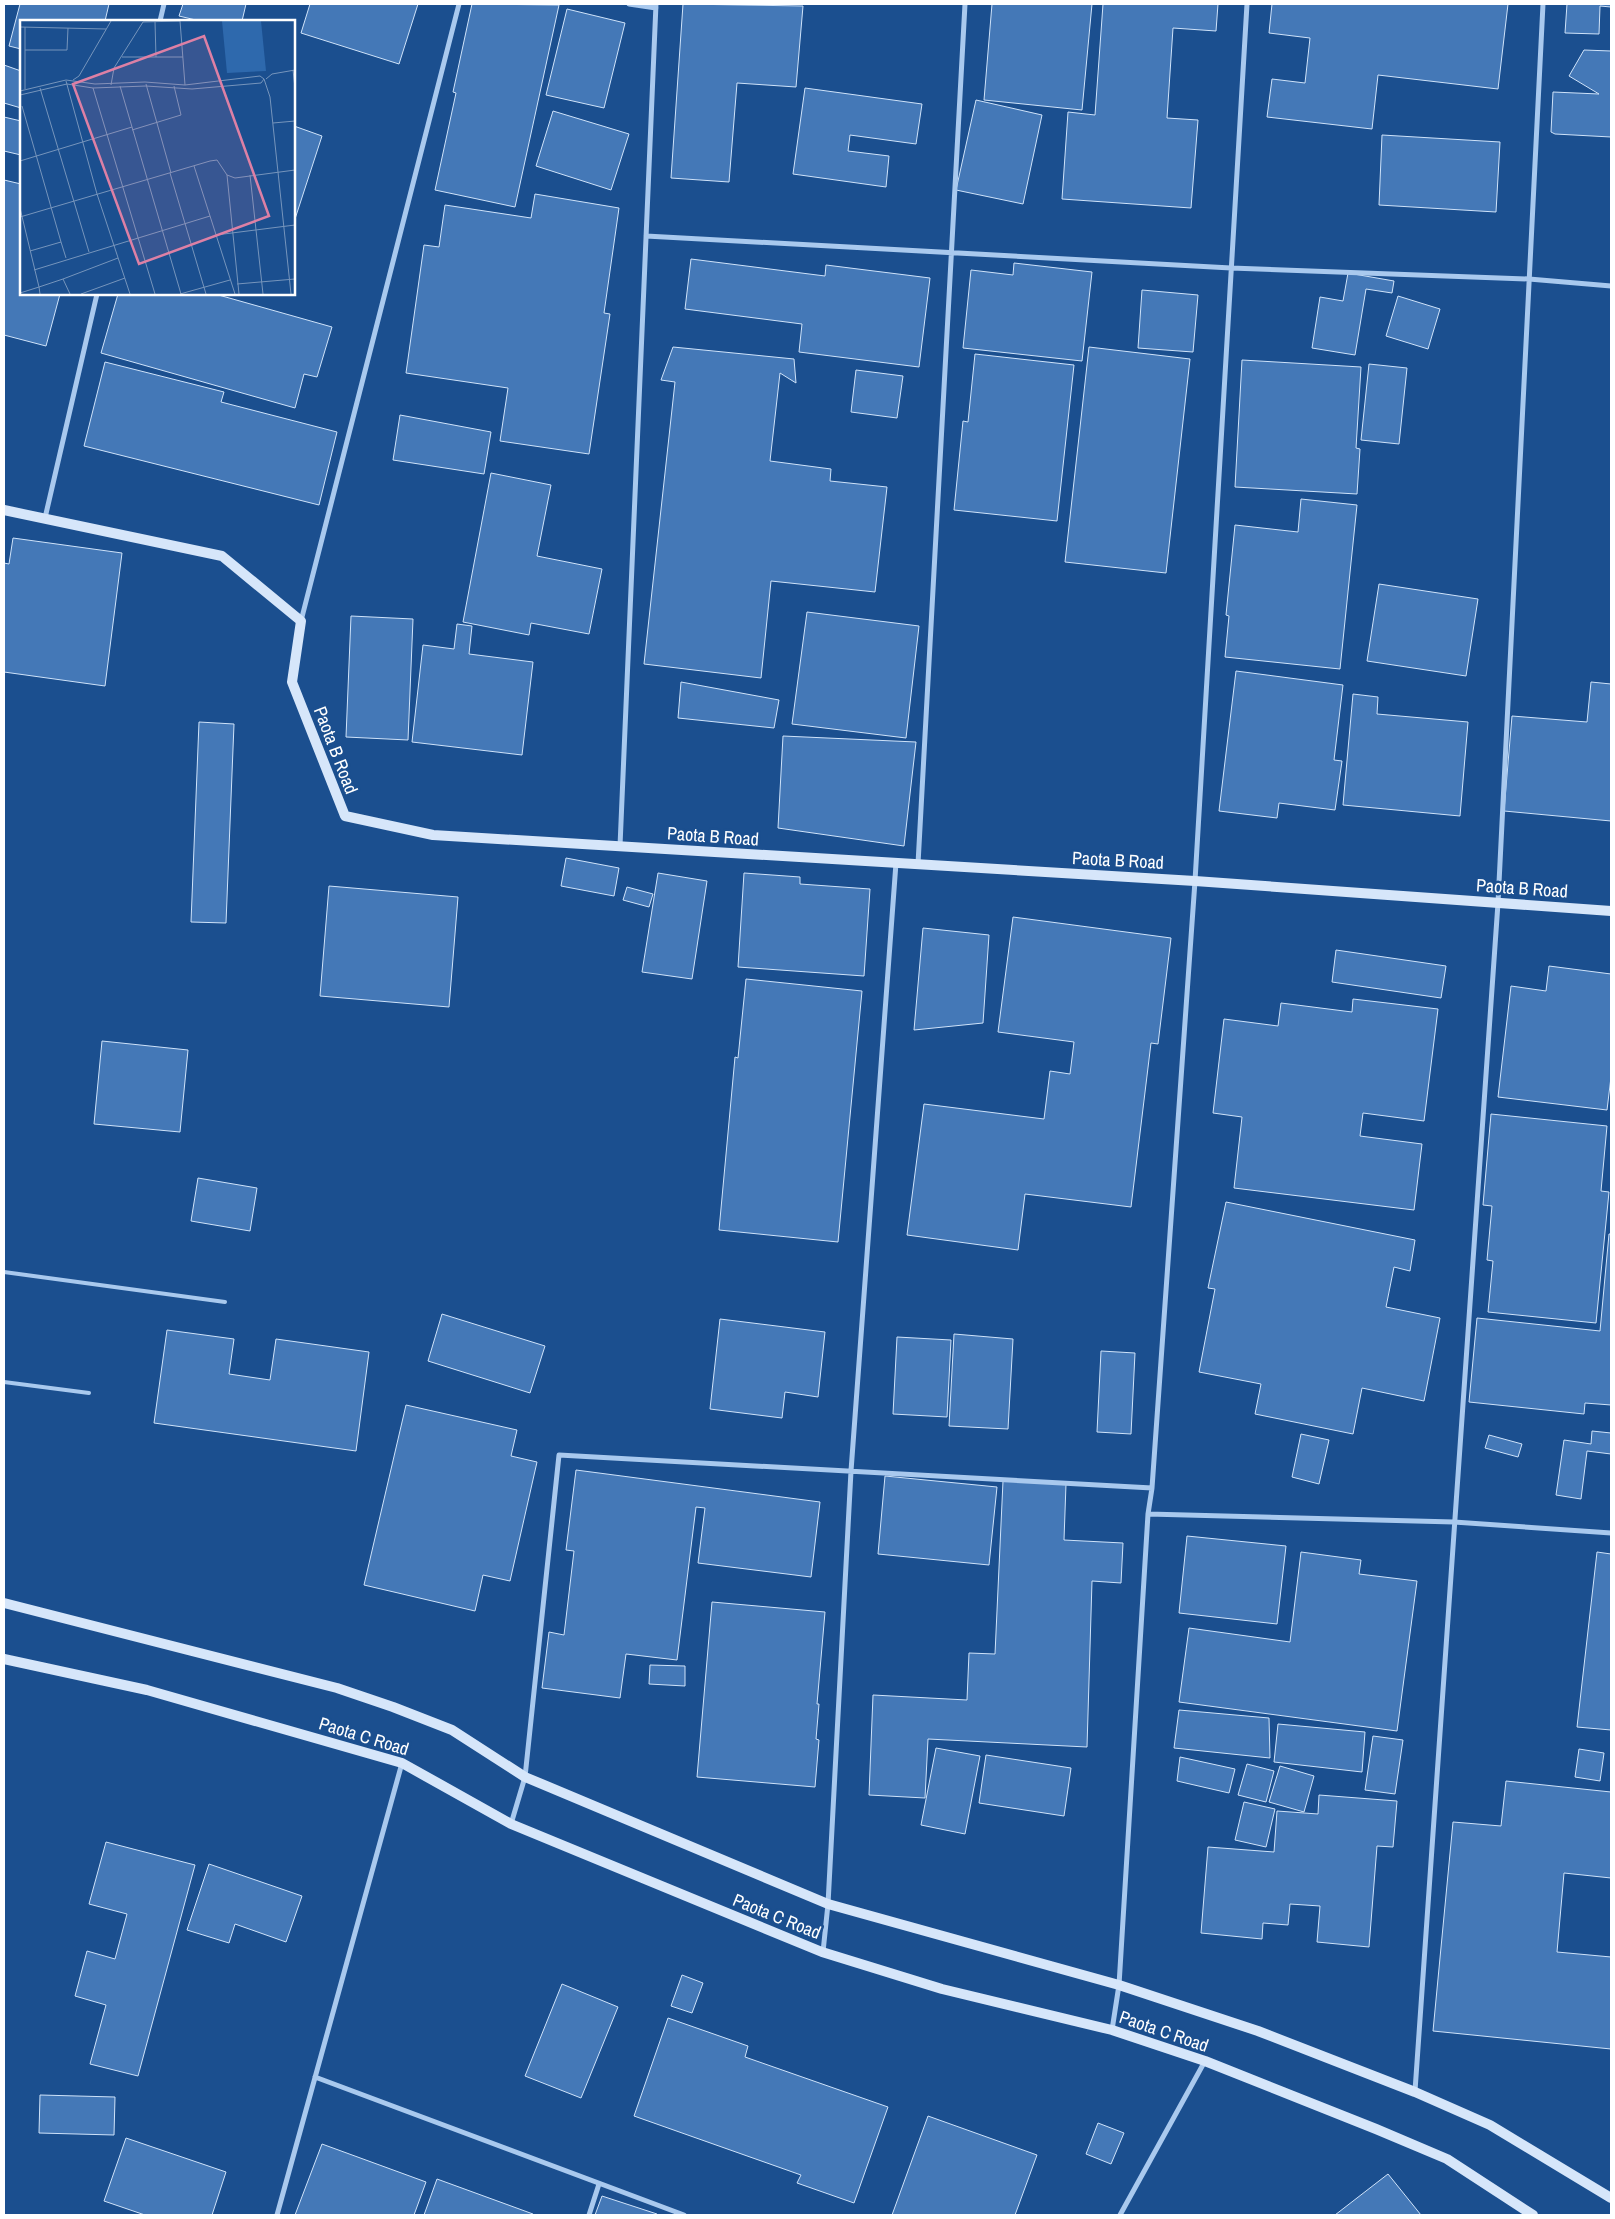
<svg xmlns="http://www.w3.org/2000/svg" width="1615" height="2219" font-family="'Archivo Narrow',sans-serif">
<rect width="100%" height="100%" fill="#1b4f8f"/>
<path fill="#4478b7" stroke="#cfe3fa" d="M20,4H109L105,21H21V49L9,46Z
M183,4H246L242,21H200L179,16Z
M310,4H418L399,64L301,33Z
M472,4L559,5L515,207L435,190L456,93L453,92Z
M683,4L803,6L796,87L737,83L729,182L671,178Z
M992,4H1092L1082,110L984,100Z
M1103,4H1218L1216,31L1173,28L1167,118L1198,120L1191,208L1062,199L1068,112L1095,115Z
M1272,4H1508L1498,89L1378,75L1372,129L1267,117L1272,79L1305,83L1310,38L1269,33Z
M1567,4H1611V7L1600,6L1599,34L1565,33Z
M567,9L625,23L604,108L546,95Z
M1584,50L1611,51V137L1555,134L1551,132L1553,92L1599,94L1569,76Z
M4,65L21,71V108L4,103Z
M805,88L922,104L916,144L850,135L848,151L889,156L886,187L793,174Z
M976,100L1042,115L1023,204L956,190Z
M553,111L629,134L611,190L536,166Z
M4,117L21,121V155L4,151Z
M294,126L322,136L294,222Z
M1382,135L1500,142L1496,212L1379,205Z
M4,180L21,184V294H60L46,346L4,335Z
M535,194L619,208L604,313L610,314L589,454L500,441L508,388L406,373L424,245L439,247L445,205L531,218Z
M691,259L825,276L826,265L930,278L919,367L799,352L802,324L685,309Z
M1014,263L1092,272L1082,361L963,348L971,270L1013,275Z
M1348,273L1394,281L1392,293L1366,289L1355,355L1312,348L1320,297L1343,301Z
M1142,290L1198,295L1193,352L1138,348Z
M118,294H215L332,327L317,377L304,374L295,408L101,353Z
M1398,296L1440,309L1428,349L1386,336Z
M673,347L794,359L796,383L780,373L770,461L831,469L830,481L887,487L875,592L771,581L761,678L644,664L675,382L661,380Z
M1089,347L1190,359L1166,573L1065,562Z
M975,354L1074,365L1057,521L954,510L963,421L968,422Z
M1242,360L1361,367L1356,448L1360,449L1357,494L1235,487Z
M105,362L224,392L221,402L337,432L319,505L84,446Z
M1369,364L1407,368L1399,444L1361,440Z
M856,370L903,376L897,418L851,412Z
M400,415L491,432L484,474L393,460Z
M491,473L551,485L537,556L602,569L589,634L531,623L529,635L463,622Z
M1301,499L1357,505L1340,669L1225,657L1229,616L1226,615L1235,525L1298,532Z
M13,538L122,553L105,686L4,672V563L9,564Z
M1379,584L1478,599L1466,676L1367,661Z
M807,612L919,626L906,738L792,724Z
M351,616L413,619L408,740L346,737Z
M457,624L472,626L469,654L533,662L522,755L412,742L423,645L454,649Z
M1236,671L1343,685L1334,760L1342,761L1335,810L1279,803L1277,818L1219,811Z
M681,682L779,700L774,728L678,718Z
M1591,682L1611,684V821L1504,811L1512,716L1587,722Z
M1353,694L1378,697L1377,714L1468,722L1460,816L1343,805Z
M199,722L234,724L226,923L191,922Z
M783,736L916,742L904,846L778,828Z
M566,858L619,868L614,896L561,886Z
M658,873L707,881L692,979L642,972Z
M744,873L800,877V884L870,889L864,976L738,967Z
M329,886L458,897L449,1007L320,996Z
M627,887L653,894L649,907L623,900Z
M1013,917L1171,938L1158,1044L1151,1043L1131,1207L1025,1194L1018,1250L907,1235L924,1104L1044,1119L1050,1071L1070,1074L1074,1042L998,1032Z
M923,928L989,935L983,1023L914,1030Z
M1336,950L1446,966L1441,998L1332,982Z
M1549,966L1611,974V1077L1607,1110L1498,1097L1511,986L1546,991Z
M746,979L862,991L838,1242L719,1230L735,1057L738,1058Z
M1353,999L1438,1009L1424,1121L1363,1113L1360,1136L1422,1144L1414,1210L1234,1188L1242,1117L1213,1113L1224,1019L1278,1026L1281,1003L1352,1012Z
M102,1041L188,1050L180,1132L94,1124Z
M1491,1114L1607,1126L1601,1191L1609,1192L1596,1323L1488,1312L1493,1261L1487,1260L1492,1206L1483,1205Z
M198,1178L257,1188L250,1231L191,1221Z
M1226,1202L1415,1240L1410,1271L1394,1267L1386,1307L1440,1318L1424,1401L1362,1388L1353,1434L1255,1414L1261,1384L1199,1372L1215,1289L1208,1288Z
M1609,1234H1611V1405L1585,1403L1584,1414L1469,1402L1477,1318L1600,1331Z
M442,1314L545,1346L530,1393L428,1361Z
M720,1319L825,1332L818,1397L785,1392L782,1418L710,1409Z
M167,1330L234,1339L229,1374L270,1380L276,1339L369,1352L356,1451L154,1423Z
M954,1334L1013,1339L1008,1429L949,1426Z
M897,1337L951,1340L947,1417L893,1414Z
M1101,1351L1135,1353L1131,1434L1097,1432Z
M406,1405L517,1430L511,1456L537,1462L510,1581L483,1575L475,1611L364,1585Z
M1592,1431L1611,1433V1454L1587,1451L1581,1499L1556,1495L1564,1440L1591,1444Z
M1301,1434L1329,1440L1319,1484L1292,1477Z
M1489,1435L1522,1444L1518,1457L1485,1448Z
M576,1470L820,1502L811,1577L698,1563L705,1508L696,1507L677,1660L626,1654L620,1698L542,1688L549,1632L564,1635L574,1551L566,1550Z
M885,1476L997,1487L989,1565L878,1554Z
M1003,1481L1066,1484L1064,1540L1123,1543L1121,1583L1092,1581L1087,1747L928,1739L925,1798L869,1795L873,1695L967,1700L969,1653L995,1654Z
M1187,1536L1286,1546L1277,1624L1179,1613Z
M1301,1552L1361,1560L1359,1574L1417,1581L1397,1731L1179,1702L1189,1628L1290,1642Z
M1597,1552L1611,1554V1730L1577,1727Z
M712,1602L825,1612L817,1704H819L816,1739L819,1740L815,1787L697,1777Z
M650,1665L685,1666V1686L649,1684Z
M1179,1710L1269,1718L1270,1758L1174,1748Z
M1278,1724L1365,1732L1362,1772L1274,1762Z
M1373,1736L1403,1740L1395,1794L1365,1790Z
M936,1748L980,1756L965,1834L921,1825Z
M1579,1749L1604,1753L1600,1781L1575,1777Z
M986,1755L1071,1768L1064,1816L979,1803Z
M1180,1757L1235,1769L1229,1793L1177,1781Z
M1247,1764L1274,1771L1266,1802L1238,1795Z
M1280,1766L1314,1776L1304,1812L1269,1802Z
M1506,1781L1611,1792V1878L1564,1873L1557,1952L1611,1957V2049L1433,2031L1453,1822L1501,1826Z
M1319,1795L1397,1801L1393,1847L1377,1846L1369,1947L1317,1942L1320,1906L1290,1904L1288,1925L1263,1923L1262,1939L1201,1933L1208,1847L1274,1852L1277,1811L1318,1814Z
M1244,1802L1275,1809L1266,1847L1235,1840Z
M106,1842L195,1865L138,2076L90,2064L106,2005L75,1996L87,1951L115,1959L127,1914L89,1904Z
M209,1864L302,1896L286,1942L235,1924L229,1943L187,1930Z
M682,1975L703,1983L692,2013L671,2006Z
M562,1984L618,2007L581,2098L525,2076Z
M668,2018L748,2046L745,2057L888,2107L854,2203L797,2183L801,2175L634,2116Z
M40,2095L115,2097L114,2135L39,2133Z
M928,2116L1037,2155L1015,2215H892Z
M1098,2123L1124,2133L1111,2164L1086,2154Z
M126,2138L226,2172L212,2215H145L104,2201Z
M322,2144L426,2182L414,2215H295Z
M1388,2174L1421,2215H1335Z
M437,2179L533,2214L532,2215H424Z
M602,2196L657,2214V2215H595Z"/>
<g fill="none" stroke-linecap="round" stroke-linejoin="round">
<path stroke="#a9c9ee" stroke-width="4" d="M4,1272L225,1302
M4,1382L89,1393"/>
<path stroke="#a9c9ee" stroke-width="5" d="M629,4L656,8
M1247,4L1195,881L1152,1488L1148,1514L1454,1522L1611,1533
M160,21L164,4
M646,236L1231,268L1529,279L1611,286
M45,518L97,294
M301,621L459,4
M620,846L656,4
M918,864L965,4
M511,1824L525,1777L559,1455L1152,1488
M823,1952L828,1904L851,1471L896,863
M1112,2030L1119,1985L1148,1514
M315,2077L684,2215
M1415,2091L1498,903L1543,4
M277,2215L402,1763
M589,2215L599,2184
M1120,2215L1205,2061"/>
<path stroke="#d6e6fa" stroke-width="10" d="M4,510L222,556L301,621L292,682L345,816L433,835L1195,881L1611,911
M4,1603L337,1688L393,1707L452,1730L525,1777L828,1904L1119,1985L1258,2031L1415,2092L1490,2125L1611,2198
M4,1659L147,1690L402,1763L511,1824L822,1952L942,1989L1112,2030L1205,2061L1376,2129L1447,2159L1533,2215"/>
</g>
<g text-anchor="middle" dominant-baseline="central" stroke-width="5" stroke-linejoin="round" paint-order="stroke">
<g font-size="18" fill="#fff" stroke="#1b4f8f">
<text transform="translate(336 750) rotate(69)">Paota B Road</text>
<text transform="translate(713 836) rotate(4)">Paota B Road</text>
<text transform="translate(1118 860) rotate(3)">Paota B Road</text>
<text transform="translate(1522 888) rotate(4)">Paota B Road</text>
<text transform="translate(364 1736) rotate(17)">Paota C Road</text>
<text transform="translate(777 1916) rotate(22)">Paota C Road</text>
<text transform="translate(1164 2031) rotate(19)">Paota C Road</text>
</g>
</g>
<g transform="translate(20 20)">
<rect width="275" height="275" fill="#1b4f8f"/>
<path d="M202,1H241L246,51L207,53Z" fill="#2e69ad"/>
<path fill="none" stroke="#7695bc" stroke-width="1" d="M160,1L165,65M135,2L136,37M0,7L86,9M5,7V69M5,30H47L48,8M102,37H163M273,50L275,68M244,59L250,77L271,274M246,59L252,54L275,50M53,60L59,56L91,1M46,61L77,174L110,274M126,64L151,153M91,65L94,48L123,2L160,1M100,66L112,107M20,68L69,232M73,68L135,274M0,71L46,60L75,64L125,62L165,65L240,56L244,59M0,75L47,64L73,68L126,66L172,69L241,63L244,59M2,86L41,222M253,103L275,101M112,110L161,95L154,66M0,141L112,107L161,274M174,146L215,274M150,153L186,274M207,155L219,274M230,155L243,274M0,188L19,267L43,259L50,274M0,197L190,141L197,140L207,155L215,158L275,150M196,215L275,205M10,231L41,222L46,238M14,250L190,196M43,259L98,238M217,264L275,259M0,273L19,267L20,274M61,274L105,258M160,274L210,260"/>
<path fill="#dd80a5" fill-opacity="0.15" stroke="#dd80a5" stroke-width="2.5" d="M184,16L249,196L119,244L53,64Z"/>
<rect width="275" height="275" fill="none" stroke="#fff" stroke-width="2.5"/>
</g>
<rect width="1615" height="2219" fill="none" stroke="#ffffff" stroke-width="10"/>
</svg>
